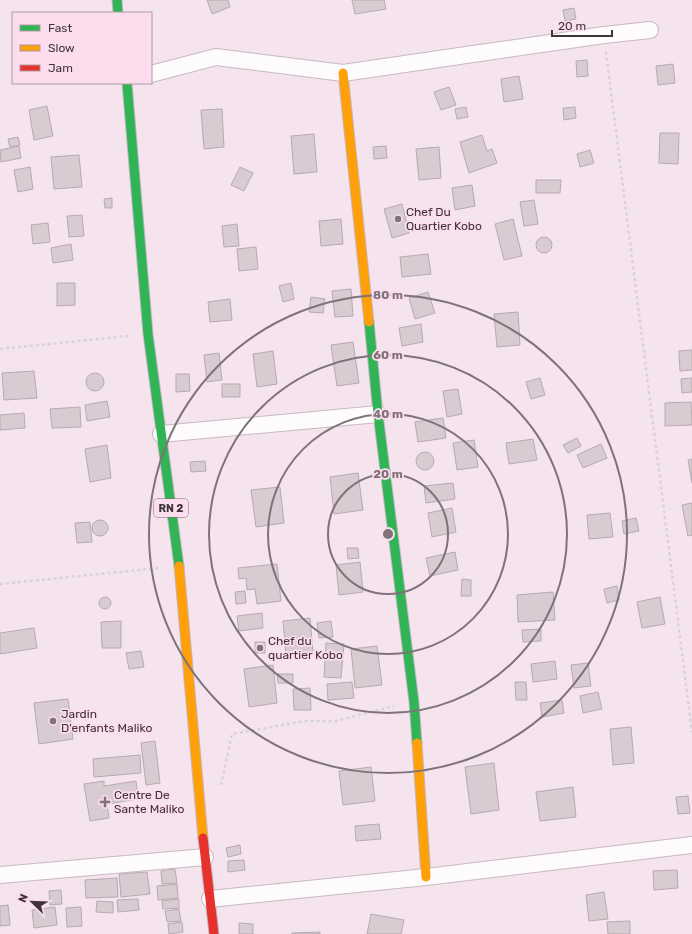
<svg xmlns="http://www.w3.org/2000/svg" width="692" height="934" font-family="Rubik,sans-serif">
<rect width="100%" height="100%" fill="#f5e4ed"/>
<path fill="#d8cbd2" stroke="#b6aab0" d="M207,0H228L230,7L212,14Z
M352,0H384L386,9L355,14Z
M574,8L576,19L565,21L563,10Z
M587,60L588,76L577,77L576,61Z
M673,64L675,83L658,85L656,66Z
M519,76L523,99L504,102L501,79Z
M449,87L456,105L441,110L434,92Z
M47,106L53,136L34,140L29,110Z
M466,107L468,117L457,119L455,109Z
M575,107L576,118L564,120L563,108Z
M222,109L224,147L204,149L201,110Z
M660,133H679L678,164L659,163Z
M314,134L317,172L294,174L291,136Z
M482,135L487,151L492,149L497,163L469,173L460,142Z
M18,137L20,145L10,147L8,139Z
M19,146L21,158L1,162L0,150Z
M386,146L387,158L374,159L373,147Z
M439,147L441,178L419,180L416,149Z
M590,150L594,163L580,167L577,154Z
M79,155L82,187L54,189L51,157Z
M30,167L33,189L18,192L14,170Z
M240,167L253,173L244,191L231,185Z
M536,180H561L560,193H536Z
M472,185L475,206L455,210L452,188Z
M112,198V208H105L104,199Z
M534,200L538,224L524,226L520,202Z
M402,204L409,233L392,238L384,209Z
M82,215L84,236L69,237L67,216Z
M341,219L343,244L321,246L319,221Z
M513,219L522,256L504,260L495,224Z
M48,223L50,242L33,244L31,225Z
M237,224L239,246L224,247L222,226Z
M536 245a8 8 0 1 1 16 0a8 8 0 1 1-16 0Z
M71,244L73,260L53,263L51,248Z
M256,247L258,269L239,271L237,249Z
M428,254L431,274L402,277L400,257Z
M57,283H75V305L57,306Z
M291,283L294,299L283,302L279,286Z
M351,289L353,316L335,317L332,291Z
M428,292L435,313L415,319L409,298Z
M311,297L325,299L323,313L309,312Z
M230,299L232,320L210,322L208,302Z
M518,312L520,345L497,347L494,314Z
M421,324L423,342L402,346L399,328Z
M353,342L359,383L337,386L331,345Z
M692,350V370L680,371L679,351Z
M273,351L277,384L257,387L253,354Z
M219,353L222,380L207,382L204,355Z
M34,371L37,398L4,400L2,373Z
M86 382a9 9 0 1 1 18 0a9 9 0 1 1-18 0Z
M176,374H189L190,391L176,392Z
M540,378L545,395L531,399L526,382Z
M692,378V392L682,393L681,379Z
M222,384H240V397H222Z
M458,389L462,414L447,417L443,391Z
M107,401L110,417L87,421L85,405Z
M691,402L692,425L665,426V403Z
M80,407L81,427L52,428L50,409Z
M24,413L25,428L0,430V415Z
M443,418L446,438L418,442L415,422Z
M577,438L581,446L568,453L563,445Z
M533,439L537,460L509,464L506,443Z
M474,440L478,467L457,470L453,443Z
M601,444L607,458L583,468L577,455Z
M107,445L111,478L90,482L85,449Z
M416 461a9 9 0 1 1 18 0a9 9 0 1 1-18 0Z
M692,459V483L688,460Z
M205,461L206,471L191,472L190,462Z
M358,473L363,510L334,514L330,477Z
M453,483L455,499L426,503L424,486Z
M280,487L284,523L256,527L251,490Z
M692,503V535L688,536L682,505Z
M452,508L456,532L432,537L428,513Z
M610,513L613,537L589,539L587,515Z
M636,518L639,531L624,534L622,521Z
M92 528a8 8 0 1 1 16 0a8 8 0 1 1-16 0Z
M90,522L92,542L77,543L75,523Z
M347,548H358L359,558L348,559Z
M455,552L458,570L430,576L426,558Z
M360,562L363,592L339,595L336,565Z
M277,564L281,601L257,604L255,589L247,590L246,578L239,579L238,568Z
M462,579L471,580V596H461Z
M617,586L619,600L607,603L604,589Z
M245,591L246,603L236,604L235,592Z
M553,592L555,620L518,622L517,595Z
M99 603a6 6 0 1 1 12 0a6 6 0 1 1-12 0Z
M660,597L665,624L642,628L637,602Z
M262,613L263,628L239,631L237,616Z
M310,618L313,652L286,655L283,621Z
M121,621V648H102L101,622Z
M331,621L333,637L319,638L317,623Z
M34,628L37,648L0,654V633Z
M541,629V641L523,642L522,630Z
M255,642H265V653H255Z
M326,643L344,644L341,678L324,677Z
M377,646L382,685L355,688L351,649Z
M141,651L144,667L129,669L126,653Z
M555,661L557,679L533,682L531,664Z
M588,663L591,686L574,688L571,665Z
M273,665L277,703L249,707L244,669Z
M277,674H293V683H278Z
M352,682L354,698L328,700L327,684Z
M515,682H526L527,700H516Z
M310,688L311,710H294L293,689Z
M598,692L602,709L583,713L580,696Z
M68,699L73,739L39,744L34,703Z
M562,700L564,713L542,717L540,703Z
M631,727L634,763L613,765L610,729Z
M155,741L160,783L146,785L141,743Z
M140,755L141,773L94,777L93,759Z
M494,763L499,810L471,814L465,767Z
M371,767L375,801L343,805L339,771Z
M104,781V786L136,781L138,799L107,804L109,818L90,821L84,784Z
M573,787L576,817L540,821L536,792Z
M688,796L690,813L678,814L676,797Z
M379,824L381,839L356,841L355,826Z
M240,845L241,854L228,857L226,848Z
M244,860L245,870L228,872V861Z
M175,869L177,883L162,884L161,871Z
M677,870L678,888L654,890L653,871Z
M147,872L150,894L121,897L119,874Z
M117,878L118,897L86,898L85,880Z
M177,884L178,898L158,900L157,886Z
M61,890L62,904L50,905L49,891Z
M604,892L608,919L589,921L586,895Z
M138,899L139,910L118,912L117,900Z
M179,899V908L163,909L162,901Z
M97,901L113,902V913L96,912Z
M8,905L10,925L0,926V906Z
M55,907L57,925L34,928L32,910Z
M81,907L82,926L67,927L66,908Z
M179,909L181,921L167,922L165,911Z
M371,914L404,920L401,934H367Z
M630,921V934H608L607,922Z
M182,922L183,932L169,934L168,924Z
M239,923L253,924V934H239Z
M320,932V934H292V933Z"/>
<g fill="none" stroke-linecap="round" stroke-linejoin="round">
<defs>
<path id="street" d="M151,74L216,57L343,73L604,35L650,30
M161,434L378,414
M0,875L205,857
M210,899L426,877L692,845"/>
<path id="fast" d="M117,0L118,13
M127,83L148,334L179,566
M369,322L378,414L414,702L417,743"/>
<path id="slow" d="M343,73L369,322
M179,566L203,838
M417,743L426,877"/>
<path id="jam" d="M203,838L214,934"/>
</defs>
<use href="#street" stroke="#c7b9c0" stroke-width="18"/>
<use href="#fast" stroke="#c7b9c0" stroke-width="11"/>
<use href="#slow" stroke="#c7b9c0" stroke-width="11"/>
<use href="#jam" stroke="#c7b9c0" stroke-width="11"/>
<path stroke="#d7d3d5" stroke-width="2.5" stroke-dasharray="3 3" stroke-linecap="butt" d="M606,52L692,732
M0,349L128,336
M0,584L159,568
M221,785L232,734L305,721H336L394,706"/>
<use href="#street" stroke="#fefbfc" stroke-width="16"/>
<use href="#fast" stroke="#30b455" stroke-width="9"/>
<use href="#slow" stroke="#ff9f0a" stroke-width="9"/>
<use href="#jam" stroke="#e5322d" stroke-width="9"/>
</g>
<g fill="none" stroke="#7f7279" stroke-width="2">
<circle cx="388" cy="534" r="60"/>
<circle cx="388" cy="534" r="120"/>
<circle cx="388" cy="534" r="179"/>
<circle cx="388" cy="534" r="239"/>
</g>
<g fill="#7f7279" stroke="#fcdded" stroke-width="1.5">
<circle cx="398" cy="219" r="4"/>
<circle cx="260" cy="648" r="4"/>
<circle cx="53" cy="721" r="4"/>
<path d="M103 796h4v4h4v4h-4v4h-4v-4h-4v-4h4z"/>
</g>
<g text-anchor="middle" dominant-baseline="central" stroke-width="3.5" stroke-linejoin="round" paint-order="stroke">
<rect fill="#fcdded" stroke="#786770" stroke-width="1" x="154" y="499" width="34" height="18" rx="3"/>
<g font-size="11" font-weight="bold" fill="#3f343a">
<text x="171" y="508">RN 2</text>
</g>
<g font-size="12" fill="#3f343a" stroke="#fcdded" text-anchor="start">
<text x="406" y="212">Chef Du<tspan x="406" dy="14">Quartier Kobo</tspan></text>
<text x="268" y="641">Chef du<tspan x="268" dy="14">quartier Kobo</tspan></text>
<text x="61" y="714">Jardin<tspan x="61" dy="14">D'enfants Maliko</tspan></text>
<text x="114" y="795">Centre De<tspan x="114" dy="14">Sante Maliko</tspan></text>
</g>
</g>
<circle cx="388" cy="534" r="6" fill="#7f7279" stroke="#fcdded" stroke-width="2"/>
<g font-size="12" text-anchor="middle" font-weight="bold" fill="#7f7279" stroke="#fcdded" stroke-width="3.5" stroke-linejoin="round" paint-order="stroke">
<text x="388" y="299">80 m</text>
<text x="388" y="359">60 m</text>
<text x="388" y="418">40 m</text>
<text x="388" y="478">20 m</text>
</g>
<rect x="12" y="12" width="140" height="72" fill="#fcdded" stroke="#b099a5"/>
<rect x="20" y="25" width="20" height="6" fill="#30b455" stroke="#b099a5"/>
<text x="48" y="32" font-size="12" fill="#3f343a">Fast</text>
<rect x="20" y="45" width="20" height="6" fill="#ff9f0a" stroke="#b099a5"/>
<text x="48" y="52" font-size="12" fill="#3f343a">Slow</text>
<rect x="20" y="65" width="20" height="6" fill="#e5322d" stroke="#b099a5"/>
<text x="48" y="72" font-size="12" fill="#3f343a">Jam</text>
<g transform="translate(32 902) rotate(293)" stroke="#fcdded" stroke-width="3" paint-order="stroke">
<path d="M0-3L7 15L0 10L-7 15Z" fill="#3f343a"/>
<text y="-6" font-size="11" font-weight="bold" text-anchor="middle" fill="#3f343a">N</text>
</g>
<path d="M552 30v6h60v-6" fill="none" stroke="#3f343a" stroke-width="2"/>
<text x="558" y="30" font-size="12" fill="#3f343a" stroke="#fcdded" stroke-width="3" paint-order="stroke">20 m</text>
</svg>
